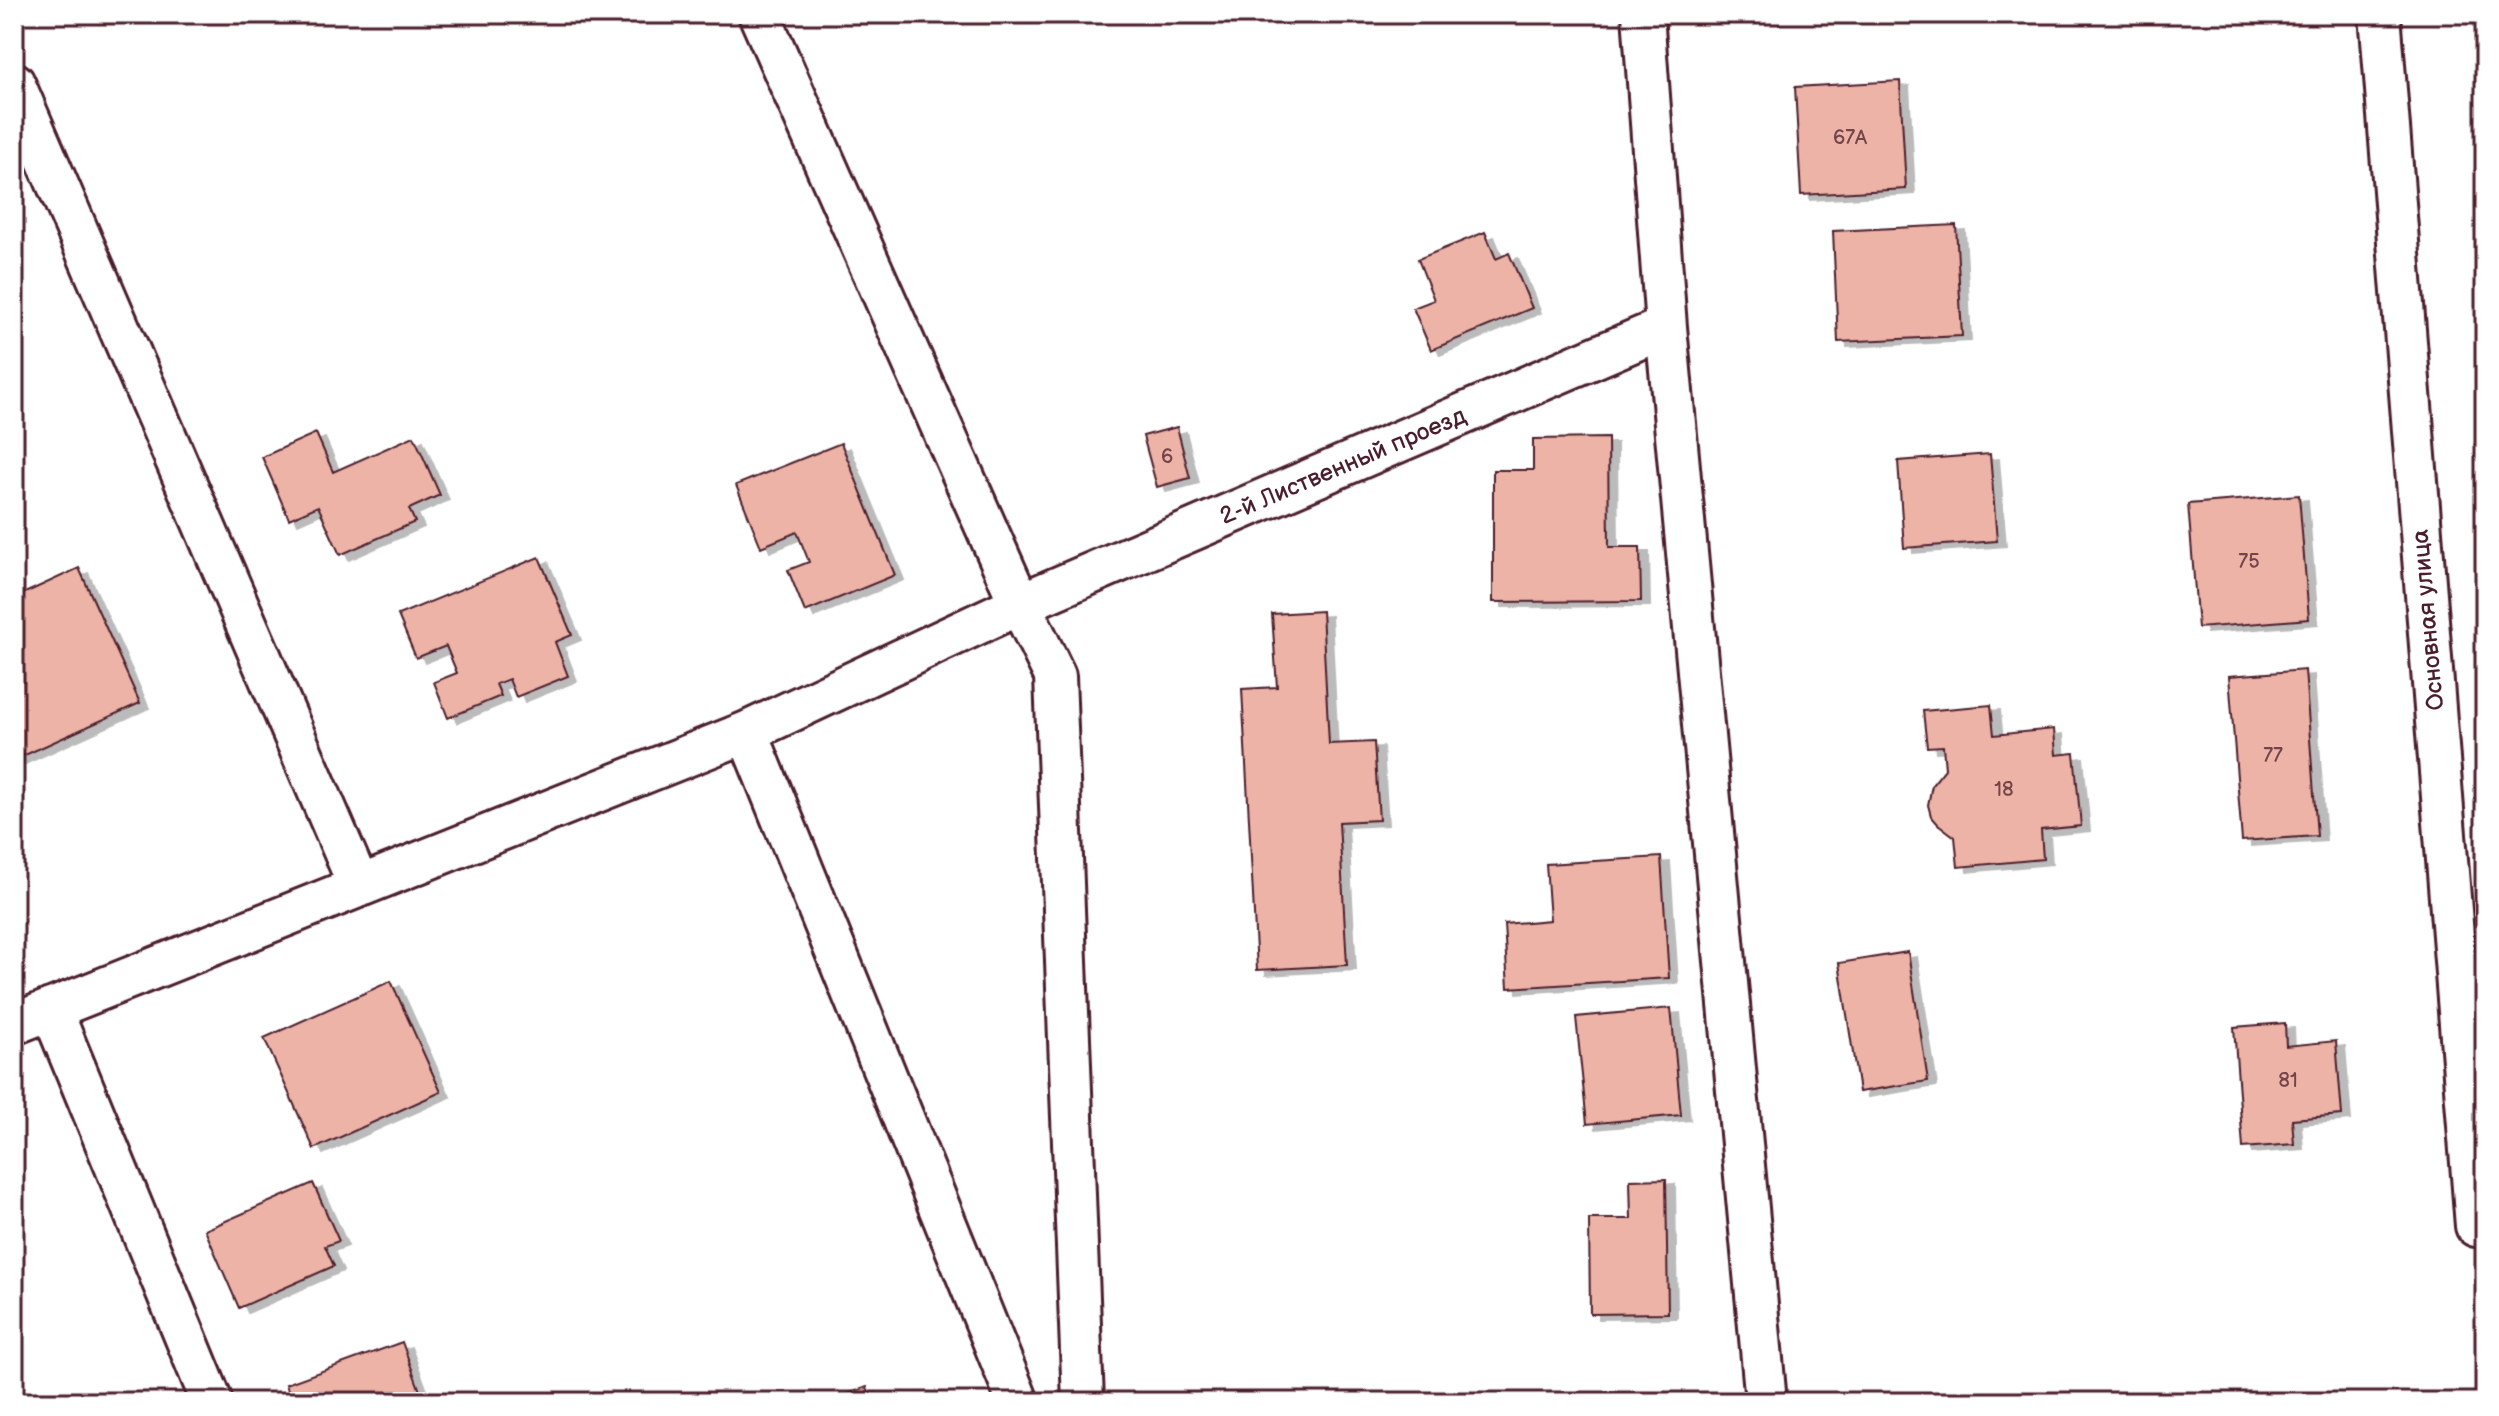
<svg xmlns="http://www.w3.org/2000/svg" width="2499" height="1416" font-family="'Balsamiq Sans',sans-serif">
<defs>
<filter id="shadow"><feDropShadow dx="9" dy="5" stdDeviation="0" flood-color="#0004"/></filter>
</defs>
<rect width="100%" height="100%" fill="#fff"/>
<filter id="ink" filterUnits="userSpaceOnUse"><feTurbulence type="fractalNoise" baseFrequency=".0125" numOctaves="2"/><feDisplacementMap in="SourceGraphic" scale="16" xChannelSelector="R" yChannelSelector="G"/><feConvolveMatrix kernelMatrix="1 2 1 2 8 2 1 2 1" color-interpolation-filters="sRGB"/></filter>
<g filter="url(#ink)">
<path fill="#edb3a7" stroke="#4a1f2b" stroke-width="2" filter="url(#shadow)" d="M1900,81L1906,189L1801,195L1795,87Z
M1956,225L1962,336L1838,342L1833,231Z
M1485,232L1496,259L1509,253L1532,308L1431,350L1413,308L1434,300L1418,259Z
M1177,427L1190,478L1157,487L1143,436Z
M316,433L333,472L414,436L440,495L409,509L415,522L340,555L318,506L289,519L262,457Z
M1608,438L1609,547H1640L1641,601L1493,602V470H1533V439Z
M841,443L895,575L805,612L788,570L809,562L797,532L761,547L736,485Z
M1990,454L1997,541L1904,548L1898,461Z
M2299,495L2309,619L2198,628L2188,504Z
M539,557L572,635L555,642L568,676L516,697L509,679L496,684L501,696L448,718L434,682L457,673L446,646L416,658L398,615Z
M79,568L140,703L14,760V598Z
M1322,611L1329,744L1374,742L1379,820L1339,822L1347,965L1257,970L1242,689L1277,687L1272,614Z
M2305,670L2317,836L2242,841L2229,676Z
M1991,705L1994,735L2054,729L2056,755L2074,753L2081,826L2041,830L2043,859L1958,867L1955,837L1938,824L1931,816L1928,805L1932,785L1945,769L1943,746L1927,747L1923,711Z
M1661,857L1669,978L1508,988L1504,924L1550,920L1546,864Z
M1908,952L1928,1081L1859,1092L1839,963Z
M391,981L441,1092L314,1149L264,1038Z
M1671,1008L1681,1115L1587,1124L1576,1017Z
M2285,1023L2286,1046L2336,1041L2342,1115L2292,1119L2294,1144L2243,1148L2234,1027Z
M1666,1179L1668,1313L1590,1314L1589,1219H1631L1630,1180Z
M313,1183L339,1241L325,1246L334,1266L239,1308L205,1230Z
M402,1342L424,1402H292L286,1384Z
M867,1387L873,1402H826Z"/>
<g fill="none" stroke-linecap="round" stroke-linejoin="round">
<defs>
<path id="minor" d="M759,14L1020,604L1055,676L1083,1402
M1643,14L1666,327L1766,1402
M2380,14L2476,1226
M14,83L359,886
M747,732L1018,1402
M51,1009L212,1402
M14,1024L747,732L1020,604L1666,327"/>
</defs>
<use href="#minor" stroke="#4a1f2b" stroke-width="46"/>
<use href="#minor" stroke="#fff" stroke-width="40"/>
</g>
</g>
<g text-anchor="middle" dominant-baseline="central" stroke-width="8" stroke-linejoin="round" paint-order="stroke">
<g font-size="20" fill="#73444a">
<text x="1850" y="138">67А</text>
<text x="1167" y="457">6</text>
<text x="2249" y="562">75</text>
<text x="2273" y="756">77</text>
<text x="2004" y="790">18</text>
<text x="2288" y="1081">81</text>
</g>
<g font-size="24" fill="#4a1f2b" stroke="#fff">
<text transform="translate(1343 466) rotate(-23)">2-й Лиственный проезд</text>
<text transform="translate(2428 620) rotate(-95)">Основная улица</text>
</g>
</g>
<rect width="2499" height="1416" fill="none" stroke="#fff" stroke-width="48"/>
<rect x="24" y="24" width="2451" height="1368" fill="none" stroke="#4a1f2b" stroke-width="3" filter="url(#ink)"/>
</svg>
